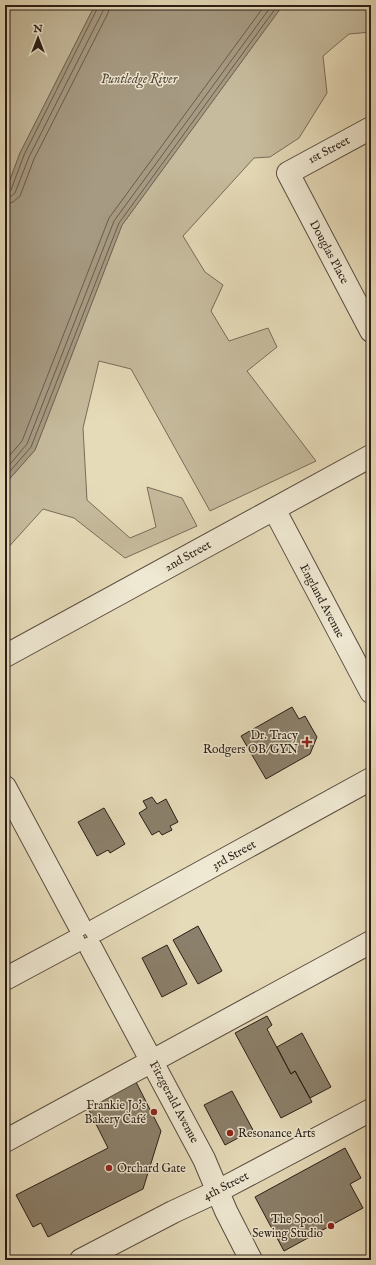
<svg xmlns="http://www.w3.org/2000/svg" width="376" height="1265" font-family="'IM FELL English',serif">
<rect width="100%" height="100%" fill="#e6dbb9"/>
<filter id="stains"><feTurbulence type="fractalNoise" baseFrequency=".005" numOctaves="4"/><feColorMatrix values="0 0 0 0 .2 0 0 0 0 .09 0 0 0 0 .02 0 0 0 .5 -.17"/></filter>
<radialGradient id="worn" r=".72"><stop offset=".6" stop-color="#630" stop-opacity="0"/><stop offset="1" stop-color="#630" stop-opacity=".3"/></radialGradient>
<path fill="#c6bb9d" stroke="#786c5a" d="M5,5H95L20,153L5,193Z
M283,5H371V32L349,34L323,56L327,93L299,138L270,157L254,158L183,236L205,272L223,285L211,311L229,341L268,328L277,347L247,371L316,461L210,511L131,369L99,361L83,428L87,500L130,538L156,527L147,487L182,498L197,526L125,558L74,518L43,509L5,551V484L35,450L122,225Z"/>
<path fill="#a69a82" stroke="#746857" d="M95,5H283L122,225L35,450L5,484V193L20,153Z"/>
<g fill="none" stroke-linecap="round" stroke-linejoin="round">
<path stroke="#685c4c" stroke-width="1" d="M5,193L11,190L24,155L99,5
M5,198L10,197L15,193L29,157L103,11L104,5
M5,204L13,202L20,196L34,159L108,13L110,5
M5,461L22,441L109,218L265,5
M5,470L27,444L114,221L272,5
M5,477L31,447L119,223L278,5"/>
</g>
<path fill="#8b806b" stroke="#291d16" d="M292,707L299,719L305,716L317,737L310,754L266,779L241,736Z
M152,797L157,804L166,799L178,822L170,826L172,830L162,835L159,831L152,835L139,813L147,808L143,801Z
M104,808L125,844L110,853L108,850L97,856L78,822Z
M198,926L222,971L198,984L173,940Z
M167,945L187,984L162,997L142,958Z
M267,1016L272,1025L267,1029L291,1074L295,1071L312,1102L281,1118L235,1033Z
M302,1033L331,1087L310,1098L295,1071L291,1074L277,1047Z
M136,1082L161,1131L143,1189L48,1237L41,1223L33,1227L16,1195L108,1148L85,1102L110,1096Z
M232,1091L253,1130L225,1145L204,1105Z
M345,1148L361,1178L350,1184L363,1208L284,1251L255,1197Z"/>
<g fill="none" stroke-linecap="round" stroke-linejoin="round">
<defs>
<path id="minor" d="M371,128L288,173L371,331
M274,509L371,692
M5,656L371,456
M5,787L79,925
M96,930L371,779
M91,948L204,1159L226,1211L251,1260
M5,979L74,942
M5,1141L371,942
M81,1260L173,1212L218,1191L371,1110"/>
</defs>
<use href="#minor" stroke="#584c3f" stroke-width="24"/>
<use href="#minor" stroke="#efe8d2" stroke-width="22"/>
</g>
<g fill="#8f2418" stroke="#efe8d2" stroke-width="1.5">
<path d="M305 736h4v4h4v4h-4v4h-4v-4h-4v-4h4z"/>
<circle cx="154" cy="1112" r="4"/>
<circle cx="230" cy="1133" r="4"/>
<circle cx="109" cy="1168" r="4"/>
<circle cx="331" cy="1226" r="4"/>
</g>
<g text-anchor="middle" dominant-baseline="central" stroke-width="3" stroke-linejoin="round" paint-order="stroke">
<g font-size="12" fill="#291d16" stroke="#efe8d2">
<text transform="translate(329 150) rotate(-28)">1st Street</text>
<text transform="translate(329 252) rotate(62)">Douglas Place</text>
<text transform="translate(188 556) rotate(-29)">2nd Street</text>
<text transform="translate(322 601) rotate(62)">England Avenue</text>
<text transform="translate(234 855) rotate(-29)">3rd Street</text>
<text transform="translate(174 1102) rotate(62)">Fitzgerald Avenue</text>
<text transform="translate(226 1186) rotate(-27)">4th Street</text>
</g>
<g font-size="12" fill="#291d16" stroke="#efe8d2" text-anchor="end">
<text x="298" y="735">Dr. Tracy<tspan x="298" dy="14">Rodgers OB/GYN</tspan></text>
<text x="146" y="1105">Frankie Jo's<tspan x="146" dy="14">Bakery Café</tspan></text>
<text x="238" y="1133" text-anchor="start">Resonance Arts</text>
<text x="117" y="1168" text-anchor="start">Orchard Gate</text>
<text x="323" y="1219">The Spool<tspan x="323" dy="14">Sewing Studio</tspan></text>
</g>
<g font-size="13" font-style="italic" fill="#55493c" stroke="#efe8d2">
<text x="139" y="79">Puntledge River</text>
</g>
</g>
<rect width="376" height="1265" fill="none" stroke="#e6dbb9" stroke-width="20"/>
<rect x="6" y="6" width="364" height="1253" fill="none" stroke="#291d16" stroke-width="2"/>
<rect x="10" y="10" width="356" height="1245" fill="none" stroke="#291d16"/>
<g transform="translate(38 38)" stroke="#efe8d2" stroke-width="3" paint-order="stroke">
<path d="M0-3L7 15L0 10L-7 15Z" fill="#291d16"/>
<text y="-6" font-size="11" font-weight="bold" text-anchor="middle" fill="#291d16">N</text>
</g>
<rect width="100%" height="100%" filter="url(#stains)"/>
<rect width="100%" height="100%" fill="url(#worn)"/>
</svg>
